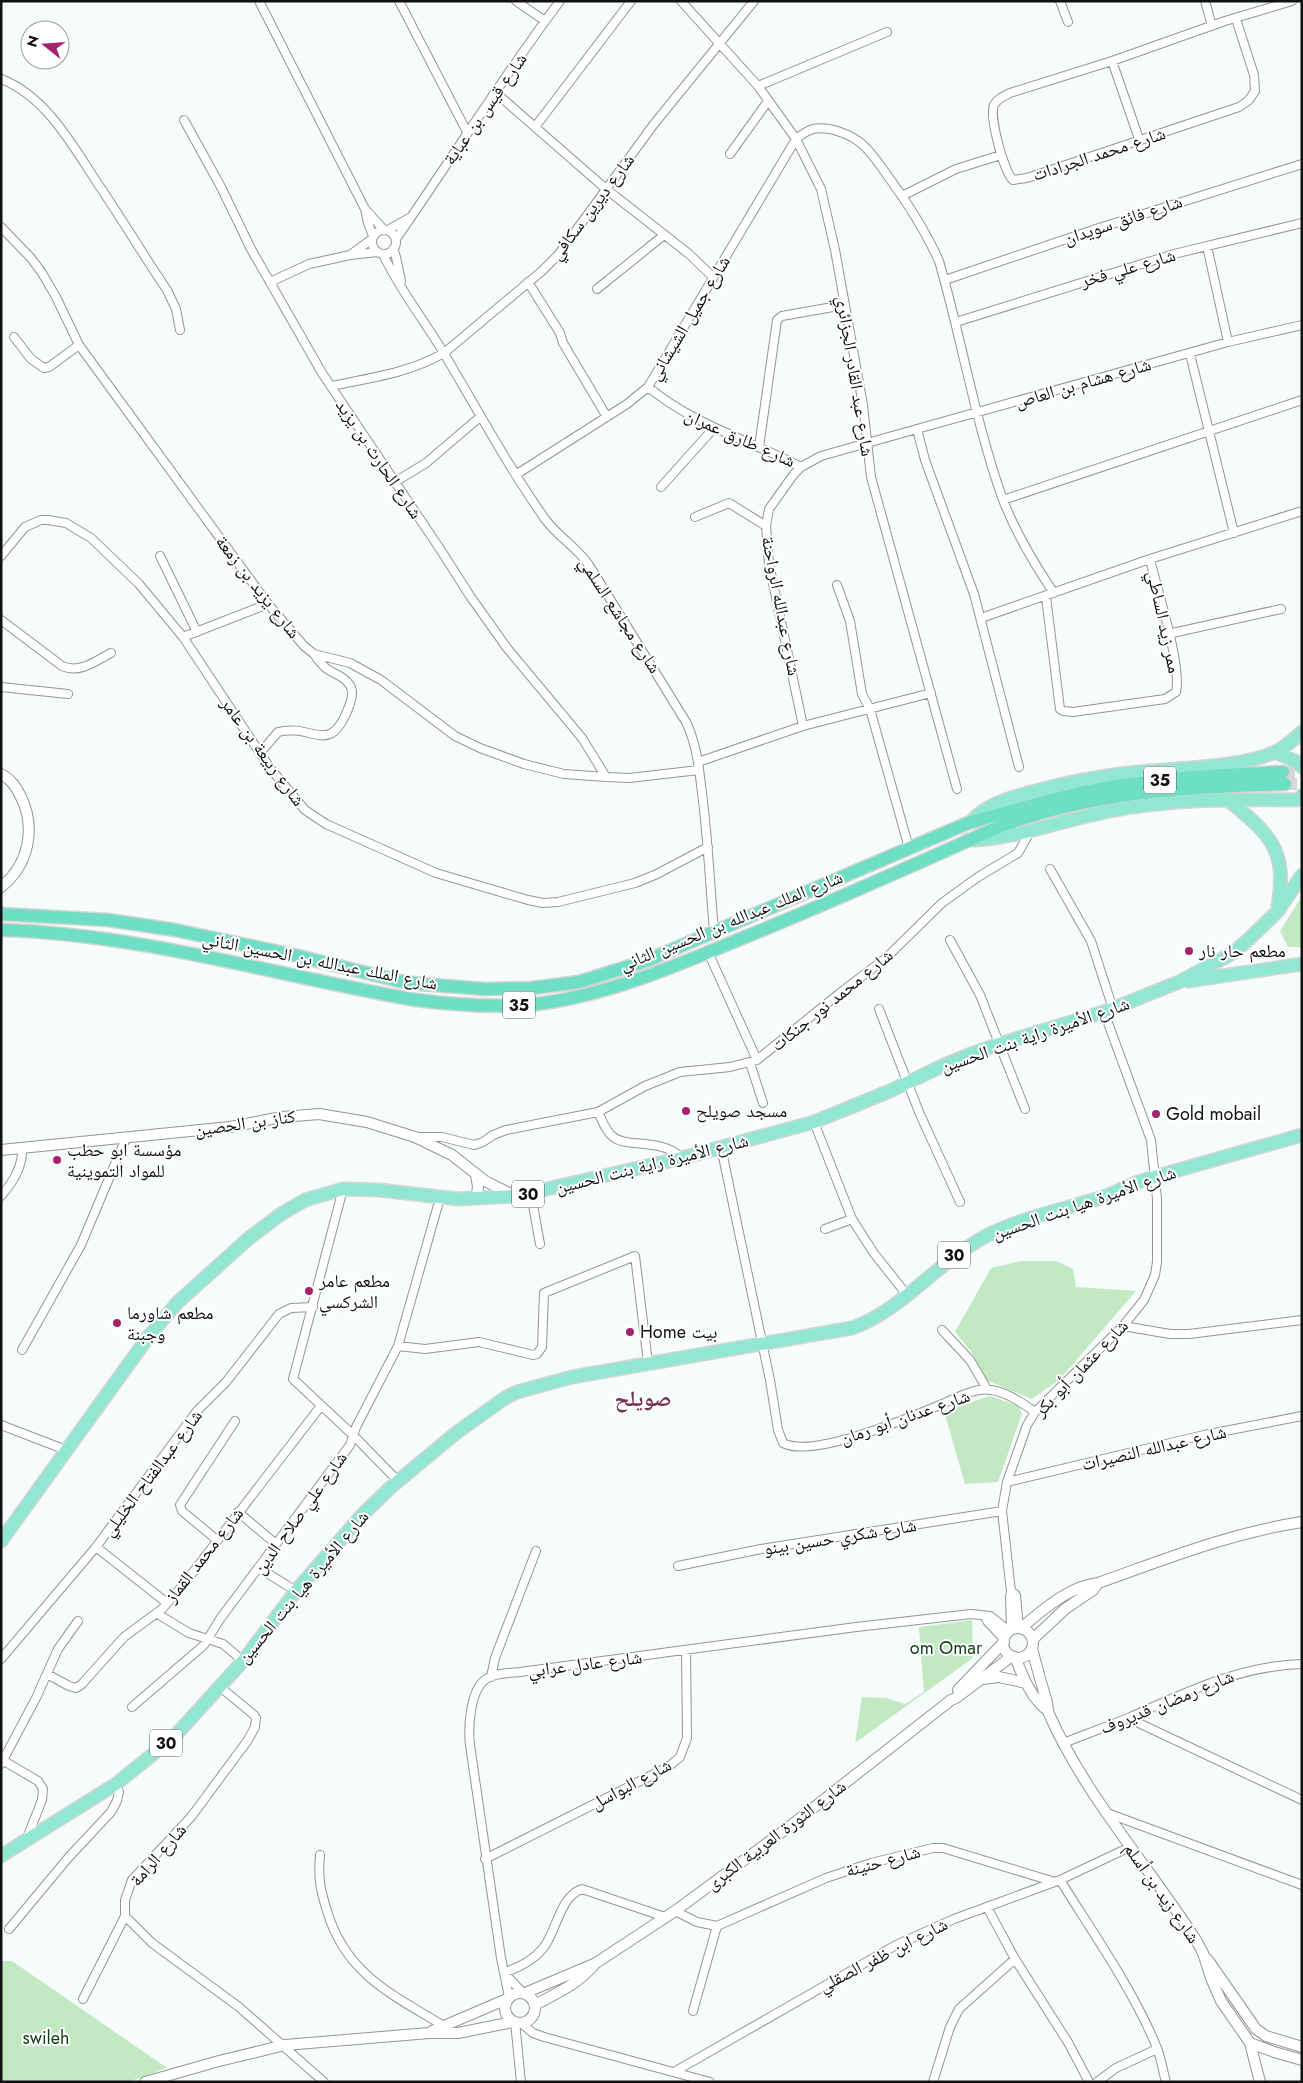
<svg xmlns="http://www.w3.org/2000/svg" width="1303" height="2083" font-family="Jost,'Noto Naskh Arabic',sans-serif">
<rect width="100%" height="100%" fill="#f6fbfc"/>
<path fill="#c3e9c3" d="M1302,896V947H1288L1280,931Z
M1021,1261H1056L1073,1269L1076,1287L1136,1291L1060,1379L1032,1399L986,1380L972,1353L955,1332L991,1268Z
M990,1396L1019,1406L1022,1414L998,1482L965,1484L944,1411Z
M972,1620L973,1658L855,1743L862,1697L886,1698L905,1704L924,1692L919,1627Z
M1,1961H12L167,2068L128,2082H1Z"/>
<g fill="none" stroke-linecap="round" stroke-linejoin="round">
<path stroke="#d4d8d9" stroke-width="12" stroke-dasharray="12 6" stroke-linecap="butt" d="M1283,772H1302
M1285,784H1302"/>
<defs>
<path id="minor" d="M259,1L365,209L368,223L373,236
M399,1L467,132
M516,1L545,21
M681,1L758,86L796,139L821,189L835,250L863,405L871,477L957,789
M1060,1L1068,22
M1205,1L1212,26
M1236,19L1254,75L1255,91L1249,100L1239,107L1027,178L1013,180C1004,172 989,117 994,105C997,99 1004,96 1010,93L1112,61L1225,21L1292,1
M1112,61L1139,139
M1,79C46,96 73,146 98,184C122,219 143,255 167,290L176,309L180,330
M758,86L887,32
M496,93L606,189L689,254L713,277
M184,120L221,187L251,249L322,373L440,549L470,596L507,648L582,738L606,777
M535,127L631,1
M730,154L768,101
M902,196L956,169L1001,155
M365,209L384,230
M1,227L31,258L42,273L56,297L79,345L268,604L304,646L314,654L350,663L381,680L455,736L480,748L524,764L564,774L606,777L629,778L699,770
M388,230L409,218
M372 242a12 12 0 1 1 24 0a12 12 0 1 1-24 0Z
M396,239C451,160 502,78 560,1
M1207,246L1228,342
M393,249L396,257L401,281
M383,254C398,287 423,319 442,350C476,407 507,465 545,519C558,537 576,546 589,565L686,722C697,745 699,768 702,793C708,839 710,885 714,931
M350,255L372,239
M945,280L1096,229L1302,164
M270,282L309,264L350,255L378,252
M528,282L560,333L563,343L607,417
M597,289L664,235
M956,322L1174,254L1302,223
M14,337L31,359L44,368L49,367L79,345
M1190,354L1234,533
M331,386C370,378 409,373 444,353L542,271L558,255L654,124L754,1
M648,387C694,425 749,440 801,467
M917,429L925,460L974,594L1019,767
M759,447L777,320L782,316L844,305
M517,474L627,404L648,387L796,139C801,135 806,131 813,129C829,126 851,134 863,145C872,153 880,165 887,175C907,202 925,230 939,261C962,340 975,422 1003,500C1016,533 1034,564 1054,593
M395,482L426,463L480,417
M661,487L713,429
M1003,500L1302,400
M695,517L729,503L766,526
M1,556L25,527L41,520H48L66,523L91,538L139,584L183,637L270,768L305,810L326,824L436,873L528,900L543,903L558,902L635,883L657,874L708,847
M160,556L197,632
M837,585L850,621L862,694L870,709L909,848
M1046,597L1060,709L1063,711L1073,712L1165,699L1176,692C1182,665 1157,590 1150,559
M981,618L1150,559L1302,511
M1,620L62,666C80,674 95,661 111,653
M1168,634L1281,609
M183,637L268,604
M1,687L68,694
M803,726L769,564L766,526L769,509L794,474L801,467L821,456L917,429L1228,342L1302,325
M260,753L278,732C313,723 329,757 348,709C351,702 355,691 349,684C344,676 334,674 327,669C322,665 318,660 314,654
M698,762L803,726L931,693
M1050,869L1091,941L1113,1009
M950,940L980,995L1025,1109
M708,952L757,1060
M879,1009L919,1112L960,1202
M750,1063L763,1103
M598,1112C602,1120 605,1130 612,1136C626,1149 661,1137 682,1158
M814,1122L852,1219L873,1252L907,1295
M419,1137H442L474,1145L483,1142L493,1135L506,1130L598,1112L645,1086L680,1072L730,1067L757,1060L840,993L886,958L942,903L978,877L1018,853L1031,830
M721,1147L770,1380L778,1430L783,1443C813,1459 908,1418 940,1405C954,1399 975,1387 991,1390C1007,1392 1022,1403 1035,1412
M343,1189L293,1379L353,1435L398,1481
M531,1194L540,1244
M1,1196C13,1182 23,1167 22,1148
M825,1229L852,1219
M1123,1326L1170,1334H1189L1302,1320
M942,1330L970,1360L987,1389
M398,1346L425,1349L479,1342L533,1355L537,1354L542,1347L544,1293L635,1256L648,1363
M22,1350L81,1245L126,1138
M1,1425L66,1450
M1007,1482L1204,1435L1302,1416
M238,1512L276,1544
M217,1540L182,1511L180,1505L235,1421
M96,1547L167,1603
M678,1566L761,1549L1002,1511
M259,1568L296,1591
M1011,1591L1016,1595L1019,1628
M156,1613L189,1633L223,1644L243,1661
M985,1616L987,1621L1004,1639
M1011,1630L1010,1597L1011,1591L1002,1511L1007,1482L1027,1425L1035,1412L1123,1326L1144,1300L1155,1275L1157,1262V1199L1151,1140L1104,1012
M1,1659L96,1547L197,1411L226,1382L279,1314L291,1308L313,1307
M47,1674L69,1686L76,1688L82,1684L124,1637L162,1609L184,1584L320,1407
M491,1677L495,1658L536,1551
M219,1686L254,1715L256,1718L255,1727L248,1740L191,1817L132,1880L125,1900V1916L152,1943L239,2007L324,2082
M132,1707L204,1645L220,1619L350,1445L356,1427L398,1346L440,1198
M1128,1718L1302,1800
M1064,1743C1085,1734 1107,1727 1128,1718C1185,1693 1238,1666 1302,1664
M4,1761L38,1781L43,1789L42,1800L27,1838
M1,1764L36,1698L58,1649L78,1621
M1107,1813L1302,1885
M320,1855C318,1877 320,1889 327,1911C346,1974 391,1994 444,2026V2029
M485,1859L668,1767L680,1757L687,1738L686,1651
M1060,1880C1093,1933 1134,1991 1157,2048C1161,2059 1163,2071 1166,2082
M987,1907L1015,1959L1069,2044L1089,2082
M675,1911L697,1922L717,1926L826,1878L871,1863L933,1848H943L1055,1882
M9,1929L68,1858L111,1812L117,1801L119,1792L116,1784
M505,1972C520,1967 537,1958 546,1944C557,1927 561,1896 582,1889L665,1917
M506,1975L522,1992
M509,1997L501,1958L470,1745C468,1727 470,1690 486,1679C495,1673 510,1673 520,1672L856,1627L971,1614L990,1616L1009,1631
M83,1999L125,1916
M693,2011L717,1926
M515,2022L521,2082
M521,2023L533,2033L544,2037L710,2082
M674,2072L896,1945L954,1919L1060,1880L1130,1847
M933,2082L950,2027L959,2009L1015,1959
M1097,2082L1116,2068L1157,2049"/>
<path id="tertiary" d="M1,774C11,779 16,787 21,797C36,828 29,865 1,887
M1,1150L230,1127L282,1117L319,1114L367,1122L415,1137L452,1155L485,1181L513,1195
M476,1174L478,1187L476,1199
M1021,1628C1043,1610 1069,1586 1098,1583C1166,1559 1230,1533 1302,1522
M1003 1643a15 15 0 1 1 30 0a15 15 0 1 1-30 0Z
M1033,1639L1065,1609L1093,1590L1098,1583
M1032,1648C1036,1665 1041,1682 1046,1699C1048,1704 1047,1709 1049,1714C1086,1797 1147,1864 1196,1940L1203,1953L1211,1978L1221,2001L1250,2043L1260,2082
M1015,1657C1023,1677 1031,1698 1048,1711
M982,1679L999,1677L1026,1683
M958,1690L1004,1642
M1208,1960L1256,2029L1266,2036L1302,2047
M505 2008a15 15 0 1 1 30 0a15 15 0 1 1-30 0Z
M525,1993L596,1963L675,1911L789,1827L951,1700L956,1698L1012,1656
M535,2005C557,1993 578,1984 594,1965
M432,2031L507,1999
M1250,2043L1274,2052L1302,2060
M145,2082L219,2061L285,2045L429,2033H458L513,2022"/>
<path id="primary" d="M1275,752L1295,761L1302,767
M1227,799C1268,833 1288,848 1278,905
M971,822C985,805 1007,799 1028,793C1060,784 1094,777 1128,773C1171,768 1237,769 1275,752C1285,748 1294,739 1302,732
M968,840C1016,840 1063,819 1110,811C1172,799 1234,799 1297,800L1302,796
M1188,981L1302,964
M1,1541L149,1336L177,1303L248,1239L281,1214L305,1200L343,1189L379,1190L458,1199L516,1196L682,1158L814,1122L890,1091L942,1066L971,1054L999,1044L1104,1012L1179,982L1233,953L1249,939L1278,911L1302,875
M1,1856L116,1784L173,1738L243,1661L296,1591L362,1515L391,1487L456,1433L505,1398L517,1392L572,1377L852,1328C905,1309 940,1258 992,1233C1028,1216 1066,1209 1103,1197C1115,1193 1126,1186 1138,1182C1193,1165 1247,1151 1302,1135"/>
<path id="trunk" d="M1,914L108,920L175,930L298,956L399,981L420,984L485,989L532,988L579,982L646,961L968,823C1009,812 1049,799 1090,791C1154,778 1218,775 1283,772
M1,930C143,934 277,976 416,1000C456,1005 497,1008 537,1004C609,995 678,965 745,937C829,903 912,866 994,829C1085,792 1188,787 1285,784"/>
</defs>
<use href="#minor" stroke="#929697" stroke-width="10"/>
<use href="#tertiary" stroke="#929697" stroke-width="12"/>
<use href="#primary" stroke="#d4d4d4" stroke-width="15"/>
<use href="#trunk" stroke="#d4d4d4" stroke-width="15"/>
<use href="#minor" stroke="#fff" stroke-width="8"/>
<use href="#tertiary" stroke="#fff" stroke-width="10"/>
<use href="#primary" stroke="#92e7d3" stroke-width="12"/>
<use href="#trunk" stroke="#6edfc4" stroke-width="12"/>
</g>
<g fill="#a6226d" stroke="#fff" stroke-width="2">
<circle cx="1189" cy="951" r="5"/>
<circle cx="686" cy="1111" r="5"/>
<circle cx="1156" cy="1114" r="5"/>
<circle cx="57" cy="1160" r="5"/>
<circle cx="309" cy="1291" r="5"/>
<circle cx="117" cy="1323" r="5"/>
<circle cx="630" cy="1332" r="5"/>
</g>
<g text-anchor="middle" dominant-baseline="central" stroke-width="4" stroke-linejoin="round" paint-order="stroke">
<g fill="#fff" stroke="#585959" stroke-width="1">
<rect x="1144" y="766.5" width="32" height="27" rx="4"/>
<rect x="503" y="991.5" width="32" height="27" rx="4"/>
<rect x="512" y="1180.5" width="32" height="27" rx="4"/>
<rect x="938" y="1241.5" width="32" height="27" rx="4"/>
<rect x="150" y="1729.5" width="32" height="27" rx="4"/>
</g>
<g font-size="16" font-weight="bold" fill="#101212">
<text x="1160" y="780">35</text>
<text x="519" y="1005">35</text>
<text x="528" y="1194">30</text>
<text x="954" y="1255">30</text>
<text x="166" y="1743">30</text>
</g>
<g font-size="18" fill="#101212" stroke="#fff">
<text transform="translate(485 109) rotate(-55)">شارع قيس بن عباية</text>
<text transform="translate(1099 154) rotate(-18)">شارع محمد الجرادات</text>
<text transform="translate(592 207) rotate(-53)">شارع ديرين سكافي</text>
<text transform="translate(1123 220) rotate(-18)">شارع فائق سويدان</text>
<text transform="translate(1128 268) rotate(-16)">شارع علي فخر</text>
<text transform="translate(689 318) rotate(-59)">شارع جميل الشيشاني</text>
<text transform="translate(855 376) rotate(81)">شارع عبد القادر الجزائري</text>
<text transform="translate(1083 383) rotate(-16)">شارع هشام بن العاص</text>
<text transform="translate(740 438) rotate(24)">شارع طارق عمران</text>
<text transform="translate(379 459) rotate(56)">شارع الحارث بن يزيد</text>
<text transform="translate(258 587) rotate(52)">شارع يزيد بن زمعة</text>
<text transform="translate(781 606) rotate(79)">شارع عبدالله الرواحنة</text>
<text transform="translate(620 615) rotate(57)">شارع مجاشع السلمي</text>
<text transform="translate(1164 622) rotate(78)">ممر زيد الساطي</text>
<text transform="translate(263 752) rotate(54)">شارع ربيعة بن عامر</text>
<text transform="translate(731 921) rotate(-22)">شارع الملك عبدالله بن الحسين الثاني</text>
<text transform="translate(320 961) rotate(11)">شارع الملك عبدالله بن الحسين الثاني</text>
<text transform="translate(832 1000) rotate(-39)">شارع محمد نور جنكات</text>
<text transform="translate(1035 1035) rotate(-19)">شارع الأميرة راية بنت الحسين</text>
<text transform="translate(245 1123) rotate(-8)">كناز بن الحصين</text>
<text transform="translate(652 1164) rotate(-14)">شارع الأميرة راية بنت الحسين</text>
<text transform="translate(1084 1203) rotate(-19)">شارع الأميرة هيا بنت الحسين</text>
<text transform="translate(1081 1368) rotate(-46)">شارع عثمان أبو بكر</text>
<text transform="translate(905 1417) rotate(-19)">شارع عدنان أبو رمان</text>
<text transform="translate(1154 1448) rotate(-13)">شارع عبدالله النصيرات</text>
<text transform="translate(152 1473) rotate(-53)">شارع عبدالفتاح الخليلي</text>
<text transform="translate(300 1513) rotate(-54)">شارع علي صلاح الدين</text>
<text transform="translate(840 1537) rotate(-9)">شارع شكري حسين بينو</text>
<text transform="translate(204 1555) rotate(-52)">شارع محمد القماز</text>
<text transform="translate(303 1587) rotate(-50)">شارع الأميرة هيا بنت الحسين</text>
<text transform="translate(585 1664) rotate(-7)">شارع عادل عرابي</text>
<text transform="translate(1167 1702) rotate(-22)">شارع رمضان قديروف</text>
<text transform="translate(631 1784) rotate(-28)">شارع البواسل</text>
<text transform="translate(776 1835) rotate(-37)">شارع الثورة العربية الكبرى</text>
<text transform="translate(158 1855) rotate(-49)">شارع الرامة</text>
<text transform="translate(883 1861) rotate(-15)">شارع حنينة</text>
<text transform="translate(1162 1893) rotate(55)">شارع زيد بن أسلم</text>
<text transform="translate(883 1955) rotate(-27)">شارع ابن ظفر الصقلي</text>
</g>
<g font-size="18" fill="#101212" stroke="#fff" text-anchor="start">
<text x="1199" y="951">مطعم حار نار</text>
<text x="696" y="1111">مسجد صويلح</text>
<text x="1166" y="1114">Gold mobail</text>
<text x="67" y="1150">مؤسسة ابو حطب<tspan x="67" dy="21">للمواد التموينية</tspan></text>
<text x="319" y="1281">مطعم عامر<tspan x="319" dy="21">الشركسي</tspan></text>
<text x="127" y="1313">مطعم شاورما<tspan x="127" dy="21">وجبنة</tspan></text>
<text x="640" y="1332">Home بيت</text>
</g>
<g font-size="18" fill="#0d3d13" stroke="#fff">
<text x="946" y="1648">om Omar</text>
<text x="46" y="2038">swileh</text>
</g>
<g font-size="22" font-weight="bold" fill="#763455" stroke="#fff">
<text x="643" y="1398">صويلح</text>
</g>
</g>
<rect width="1303" height="2083" fill="none" stroke="#101212" stroke-width="5"/>
<g transform="translate(45 45) rotate(287)"><circle r="24" fill="#ffffff" stroke="#9fa0a0"/>
<path d="M0-4L9 19L0 12L-9 19Z" fill="#a6226d"/>
<text y="-8" font-size="14" font-weight="bold" text-anchor="middle" fill="#101212">N</text>
</g>
</svg>
